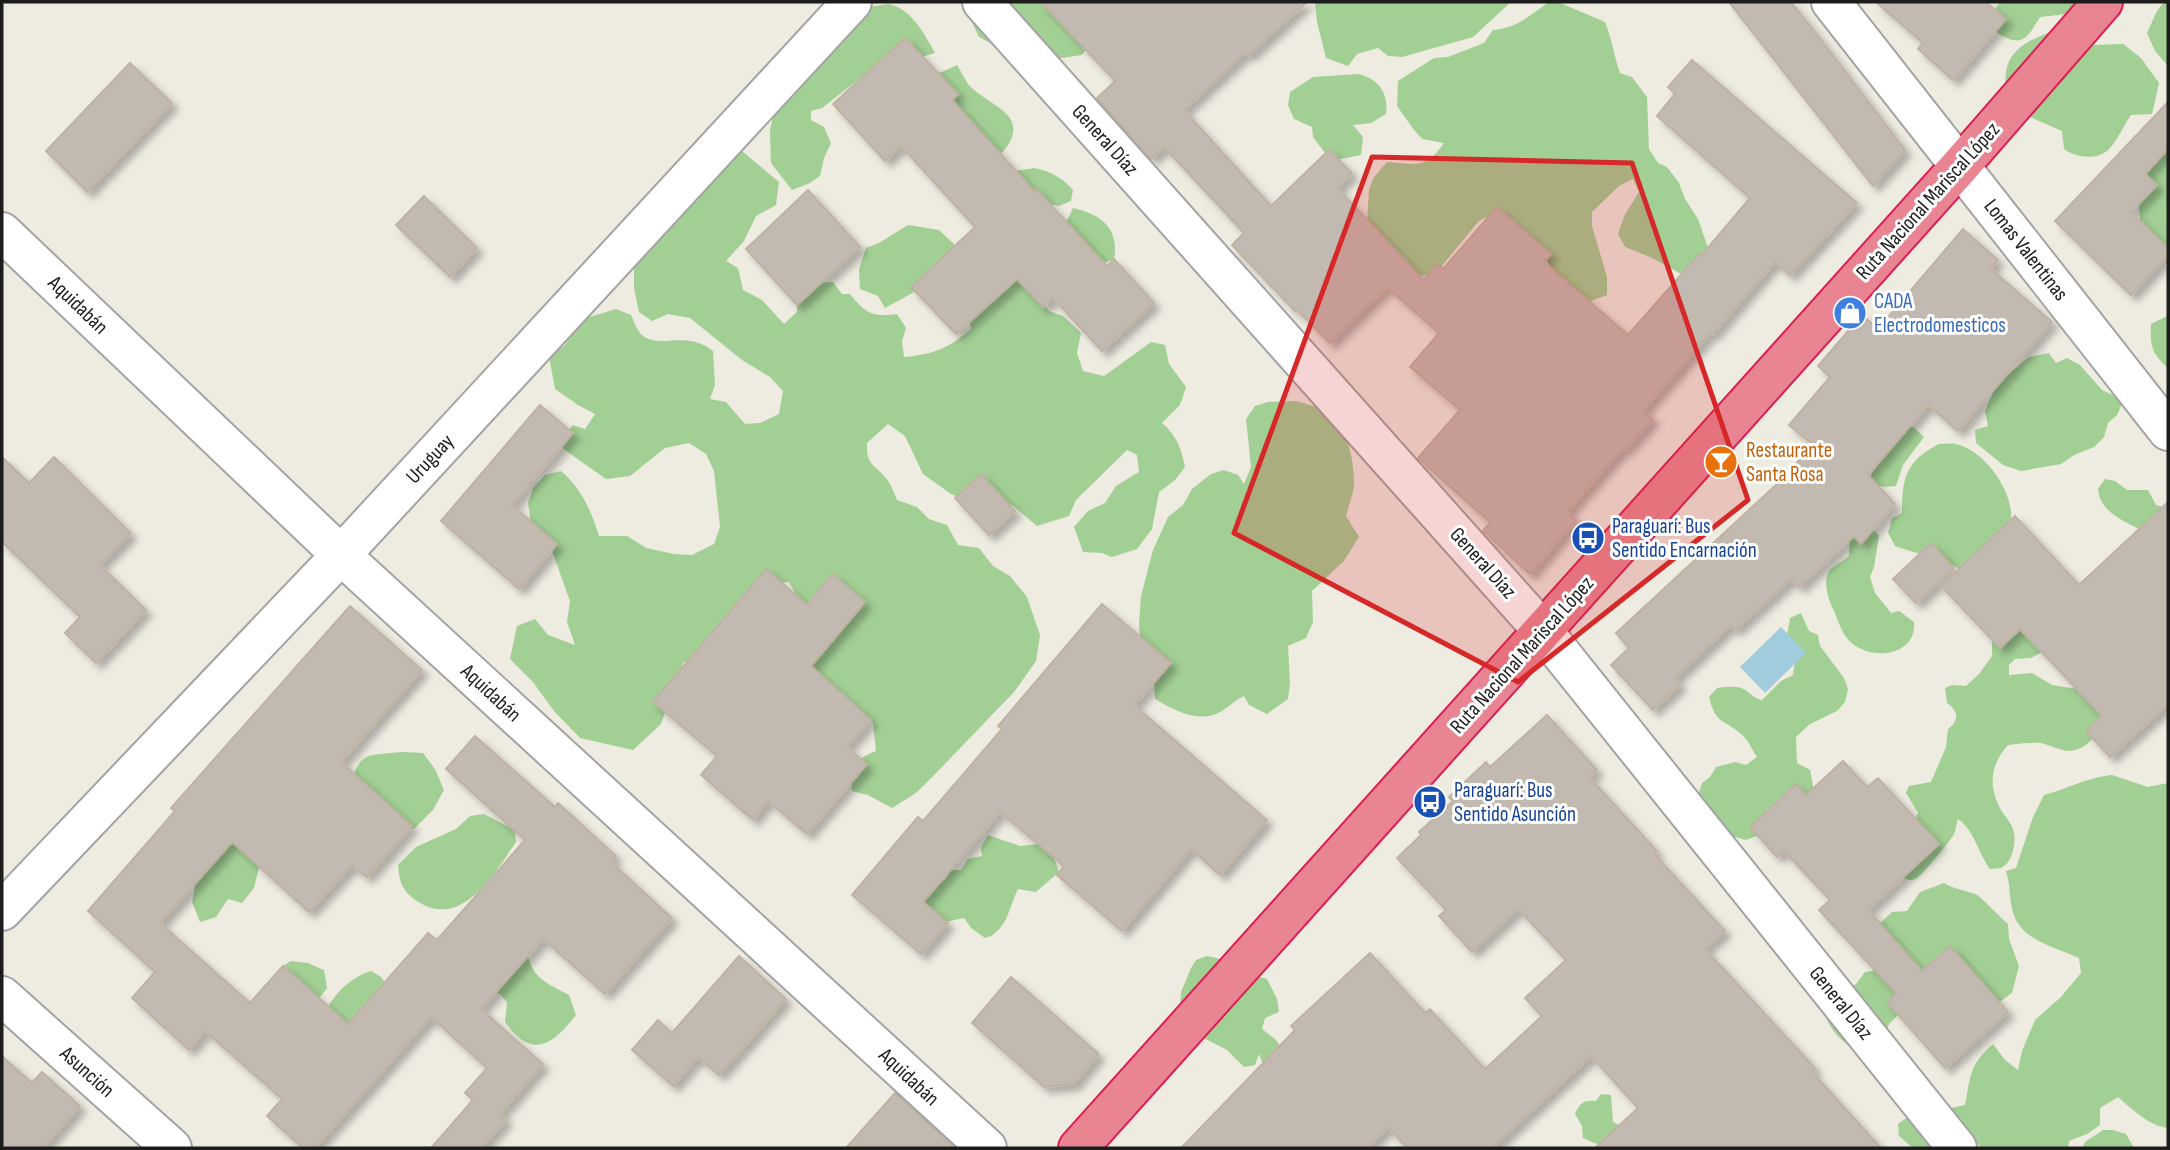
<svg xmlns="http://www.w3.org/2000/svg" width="2170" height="1150" font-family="'Sofia Sans Condensed',sans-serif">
<defs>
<filter id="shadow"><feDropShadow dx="6" dy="6" stdDeviation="3.5" flood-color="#0004"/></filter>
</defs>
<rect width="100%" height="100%" fill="#eeebe1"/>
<path fill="#a2cf94" d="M975,2H1074L1080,7L1088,46L1082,55L1048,60L1007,52L979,37L969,16Z
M1315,2H1511L1473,37L1402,57L1388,56L1378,48L1357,54L1348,66L1326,58L1317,22Z
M1549,2H1558L1605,22C1612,39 1614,56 1620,73L1632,77L1647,97L1649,149L1658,163L1667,167L1679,183L1685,199L1698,219L1708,248L1698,268L1683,275L1650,257L1625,247L1618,234L1625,214L1639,192L1633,179L1619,186L1592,212V226L1607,277V295L1583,304L1537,250L1497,212L1479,221L1441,267L1429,275L1407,277L1367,222L1369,189L1374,177L1387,162C1417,164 1425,170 1444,143L1422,139L1414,130L1397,106L1398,81L1434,58L1448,57L1484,43L1493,30C1520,27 1528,16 1549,2Z
M2000,2H2081L2076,13L2040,17C2027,39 2022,48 1997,33C1994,21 1992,12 2000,2Z
M2164,2H2168V66L2155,51L2147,33L2157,11Z
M888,4C911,8 924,33 935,53L921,57L885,59L822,108L811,111V120L824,127L831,143L824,158L820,176L808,184L792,190L771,163L770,130L777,98L869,7Z
M2053,31L2093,45L2123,44L2141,58L2159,83L2152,114L2131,115C2124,125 2118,139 2110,148C2099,161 2076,158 2064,149L2062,131L2030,117L2006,90C2002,52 2022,43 2053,31Z
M957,65C961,71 964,78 968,84C988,107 1035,114 1002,153L984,146L974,145L935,75Z
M1359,74C1378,79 1389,93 1386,114L1371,123L1353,125L1363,137L1361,155L1331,161L1313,137L1312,127L1294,119L1288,105L1290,92L1313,77Z
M2161,125L2168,126V246L2142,235L2139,208L2143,186L2142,138Z
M742,151L779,182L776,205L756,216L744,241L726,261L738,268L743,290L762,300L784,324L797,312V297L820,283L833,282L842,294H850C866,314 872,317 897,314L906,328L902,341L904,357C935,354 947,349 971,329L968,309L927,285L885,308L878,296L860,289L859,269L866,248L879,243L908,225L939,230L954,244L952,262H1015L1033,292L1049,311L1063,316L1081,333L1077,353L1083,371L1104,376L1151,342L1165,345L1169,364L1186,387L1180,405L1162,423C1177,436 1181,448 1185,467L1175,480L1159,492L1152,529L1137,549L1112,557L1102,553L1083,552L1074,527L1088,511L1105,503L1116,486L1139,472L1137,455L1127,450L1076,500L1069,516L1037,526L1012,505L970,502L951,494L923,474L905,436L888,424L867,443C866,465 874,464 886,478C891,484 894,493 897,500L917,507L929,519L947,525L958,545L979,548L993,566L1010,576L1027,597L1040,635L1036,661L1014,692L939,770L916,793L892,808L868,795L852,791C850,769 855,759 876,751L873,723L812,700L799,600L789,582L773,584L702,655L683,663L661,724L633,750L580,738L554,711L533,682L510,659L517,626L535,619L548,635L575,645L567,622L570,601L551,548L531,523L528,503L533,488L545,475L561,471C581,488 591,510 599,536H627L646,548L674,554L692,555L714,544L720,527L714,471L706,454L689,443L665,448L630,476L606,479L562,448L565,435L573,425L585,429L595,414L578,405L555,389L549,356L565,345L583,319L616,309L631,315C634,321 637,331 642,335C660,350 686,329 713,351L715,385L710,399L726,402L745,424L760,423L779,414L783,391L770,377L742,360L690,318L668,314L652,321L639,312L634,288V263L661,233L679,221L686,202L730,155Z
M1034,168C1050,171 1063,178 1073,190L1071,201L1059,206L1044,203L1037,190L1029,192L1015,171Z
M1073,208C1100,214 1120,228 1114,259L1096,266L1063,229Z
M2168,302V368C2152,353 2150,347 2151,324L2167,316Z
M2049,353L2056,363L2067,358L2080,365L2102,390L2113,395L2122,404L2117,415L2108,423L2104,437L2094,447L2074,455L2061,464L2021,471L2003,465L1976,443L1975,430L1988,426L1985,411L1996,385L2029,357Z
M1294,401C1338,408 1352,437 1354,479C1355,490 1349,505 1346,516L1359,537L1344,561L1312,591L1313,622L1306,638L1288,646L1290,683L1288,699L1267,714L1249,705L1244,696C1235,700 1229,707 1220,712C1200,724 1173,710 1155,699L1153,662L1141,649L1139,624L1141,596L1153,550L1168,517L1183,505L1192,489L1211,474L1224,470L1238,475L1244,484L1251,467L1246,419L1255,406L1268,402Z
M1902,426L1913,427L1924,437L1903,465L1896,486L1884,487L1875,485L1870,477L1879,456L1886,455L1888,444Z
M1939,444C1945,444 1951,443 1956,444C1983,450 2008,485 2011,511C2012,522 2006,537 2004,549L1962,570C1942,558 1917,554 1895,546L1888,533L1892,518L1902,513C1902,477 1906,461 1939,444Z
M2105,479L2115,481L2127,490H2148L2156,505L2163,507L2168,504V556L2166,558C2160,551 2153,537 2144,532C2126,521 2100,514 2098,489Z
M1873,529L1879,536L1874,567L1870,577L1875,593L1891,613L1899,611L1914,622C1917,655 1874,661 1853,644C1842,636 1839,622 1834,611C1829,601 1823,584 1828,573C1832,565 1843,562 1849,556L1850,536Z
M1801,613L1809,631L1818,635L1820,646L1844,678L1848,689L1845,702L1837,711L1810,724L1796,737L1797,763L1810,770L1816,802L1777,805L1767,809L1759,835L1746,840L1732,836L1726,826L1700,806L1699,793L1702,783L1710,777L1716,767L1735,762L1746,765L1757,757C1752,750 1748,739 1741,734C1724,718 1716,726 1709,697L1717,688C1727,687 1739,685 1747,691C1753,696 1754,698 1762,700L1781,681L1793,675L1795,660L1786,642L1790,618Z
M2029,626L2042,652L2031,658L2015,659L2009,665V675L2032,673L2052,685L2077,689L2118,685C2108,708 2098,751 2068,751C2059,750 2050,745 2041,743C2030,742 2019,744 2008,745C1990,765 1988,786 2001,810C2005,816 2011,823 2013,829C2017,840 2013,863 2001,868C2000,868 1991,869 1990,869C1978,853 1975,831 1958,819C1956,824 1956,831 1953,836C1948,843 1921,877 1916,879C1907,882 1902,877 1895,873L1918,813L1906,793L1909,786L1931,782L1946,747L1948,729C1959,721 1959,711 1947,703L1945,688L1952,685L1966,686L1979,674L1992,656V631Z
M402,752L423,753L435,769L444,790L433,810L415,828L392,835L349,788C361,750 365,756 402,752Z
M2112,775L2148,787L2168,783V1128C2149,1126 2132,1109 2118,1097L2100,1108V1125L2087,1134L2069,1141L2068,1148H1982L1961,1129L1947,1109L1965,1105C1971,1075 1969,1065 1993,1044L2005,1060L2018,1070L2022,1051L2035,1020L2061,997L2081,973L2079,958C2051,945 2015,940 2011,903C2009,890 2010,885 2006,871L2016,868L2033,817L2044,795C2067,789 2088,777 2112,775Z
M484,814L515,830L516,842C495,873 461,931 417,901C403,892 399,882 398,865L416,847L456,829L470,816Z
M207,823L244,846L259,867L254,888L242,903L228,899L216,917L200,922L192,902Z
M988,835L1020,846L1039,844L1052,852L1059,872L1036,892L1018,889C1009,907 1007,932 985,938L971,928L964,918L931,925L911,890L917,882L945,880L950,870H961L968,859L982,856L981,847Z
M1944,883C1956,890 1965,890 1977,895C1981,897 2002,919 2008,924L2009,939L2019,966L2012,993L1998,1003L1899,1014L1889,1024L1883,1039L1860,1052C1842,1043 1826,1028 1824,1007L1856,984L1865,972L1873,971L1879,924L1892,912L1907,911L1920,892Z
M527,950C531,978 546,983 569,995L576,1015C551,1047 532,1059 505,1022L507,1002L500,994L484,990Z
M1207,956C1228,959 1246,973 1267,979L1277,999L1279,1012L1265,1018L1262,1029L1276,1040L1286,1055L1264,1067L1259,1054L1255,1065L1244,1067L1227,1050L1198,1035L1180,1007L1181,992L1191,968L1196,960Z
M291,961L308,963L324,970L327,988L315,1004L281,985L283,966Z
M371,971L381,977L390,989L357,1038L321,1018C334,996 346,979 371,971Z
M1601,1094L1611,1095L1613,1122L1621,1126V1142C1607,1150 1597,1144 1583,1138L1582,1126L1575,1114C1580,1103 1583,1100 1596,1101Z
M1912,1114L1940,1148H1913L1899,1136L1898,1124Z
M2103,1130H2113L2126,1134L2134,1148H2082L2085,1142Z"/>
<path fill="#a0ccde" d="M1781,627L1806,653L1765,693L1740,667Z"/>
<path fill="#c2bab1" stroke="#c0b2a3" stroke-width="2" filter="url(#shadow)" d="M1041,2H1307L1249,55L1246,52L1184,110L1271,206L1329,150L1352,173L1337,188L1424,280L1437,264L1443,269L1497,207L1551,254L1544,262L1628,335L1699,254L1701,256L1750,198L1657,116L1675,94L1668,87L1692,60L1857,203L1790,275L1775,262L1713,334L1711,332L1643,411L1653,419L1625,450L1623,448L1567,512L1576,520L1530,574L1483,531L1490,522L1418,458L1460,410L1410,367L1439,333L1387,287L1330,343L1297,310L1295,311L1232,245L1244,233L1164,147L1151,159L1097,98L1115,81Z
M1729,2H1791L1822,41L1905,150L1873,186Z
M1876,2H1986L2006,19L1953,80L1918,49L1923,43Z
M905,38L958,94L952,100L1035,192L1037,190L1107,266L1114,259L1154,303L1102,351L1053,298L1043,307L1017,279L956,334L911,287L975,227L901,146L885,161L833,104Z
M130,63L172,103L87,192L46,151Z
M2168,102V149L2145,174L2157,185L2131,212L2168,248V255L2131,295L2055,221Z
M808,190L860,247L797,305L746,249Z
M424,196L477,248L450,277L396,225Z
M1963,229L1998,260L1990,268L2052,322L1958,431L1928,405L1868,475L1895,504L1861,544L1854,536L1799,587L1791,579L1735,630L1731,625L1675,678L1680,685L1653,710L1611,665L1629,648L1616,633L1791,471L1811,443L1789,425L1830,377L1818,366L1862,315L1878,329Z
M540,405L573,433L512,505L557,544L519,589L441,521Z
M2,457L29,483L54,457L131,533L100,565L146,610L96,663L65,633L80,617L2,542Z
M981,474L1015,511L989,535L955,498Z
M2168,502V704L2110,757L2086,731L2102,716L2020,629L2000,648L1941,586L2015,516L2079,585Z
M1931,543L1954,568L1916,603L1893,579Z
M766,569L807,605L832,574L865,602L811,666L871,720L847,747L867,764L807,834L768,801L753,820L701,775L717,756L653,702Z
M1102,604L1171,663L1134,705L1267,820L1220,875L1191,849L1122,931L1057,875L1064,866L1000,812L923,902L948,923L921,954L852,895L918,817L923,821L1002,729L998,726Z
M350,606L422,670L341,762L412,826L367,877L352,865L309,912L232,842L160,923L250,1003L283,966L348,1024L428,933L437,940L525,840L446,769L475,736L555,807L558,803L616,856L611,862L672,918L605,994L543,939L481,1009L543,1064L500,1114L506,1120L481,1148H431L473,1100L465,1093L487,1068L431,1017L315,1148H303L267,1116L282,1099L205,1031L189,1050L132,998L155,972L88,911L175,811L171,808Z
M1547,715L1597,770L1589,777L1657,851L1654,854L1725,931L1705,949L1815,1068L1812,1072L1881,1148H1595L1638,1108L1591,1056L1492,1148H1407L1388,1127L1368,1148H1181L1295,1030L1291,1026L1370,953L1425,1013L1430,1009L1485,1069L1542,1016L1525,998L1566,960L1518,909L1472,952L1439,916L1446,910L1397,858L1421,835L1419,832L1453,801L1449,797L1486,762L1490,767Z
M1843,761L1867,787L1878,778L1939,844L1868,910L1922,971L1950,946L2008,1012L1945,1068L1887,1002L1897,994L1819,910L1830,900L1784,851L1777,857L1750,827L1796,784L1806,795Z
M739,956L786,999L719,1075L698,1057L673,1086L632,1050L658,1020L672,1033Z
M1011,977L1099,1054L1074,1084L1044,1087L972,1023Z
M2,1056L32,1083L42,1072L80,1106L43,1148H2Z
M895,1093L955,1148H846Z"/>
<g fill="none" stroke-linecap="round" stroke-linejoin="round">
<defs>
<path id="minor" d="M982,2L1543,631L1957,1148
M1831,2L2168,431
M2,232L341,555L987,1148
M2,911L341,555L852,2
M2,996L172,1148"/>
<path id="highway" d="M1078,1148L1960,166L2103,2"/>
</defs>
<use href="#minor" stroke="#a3a3a3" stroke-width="42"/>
<use href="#highway" stroke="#dd1d54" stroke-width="42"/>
<use href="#minor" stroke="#fff" stroke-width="38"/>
<use href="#highway" stroke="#e98592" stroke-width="38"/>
</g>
<path fill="#d62828" fill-opacity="0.2" stroke="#d62828" stroke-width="5" stroke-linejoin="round" d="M1372,157L1632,163L1748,500L1518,682L1234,533Z"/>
<defs>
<symbol id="shop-disc" viewBox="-11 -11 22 22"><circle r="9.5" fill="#3f7fe0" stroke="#fff"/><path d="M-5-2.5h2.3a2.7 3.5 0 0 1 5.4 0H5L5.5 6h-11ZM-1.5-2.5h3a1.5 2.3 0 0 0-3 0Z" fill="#fff"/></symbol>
<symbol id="bar-disc" viewBox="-11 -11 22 22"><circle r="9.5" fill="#e8710a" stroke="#fff"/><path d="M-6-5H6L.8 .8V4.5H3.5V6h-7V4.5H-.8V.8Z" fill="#fff"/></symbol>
<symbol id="bus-disc" viewBox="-11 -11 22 22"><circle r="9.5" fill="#1a4fb4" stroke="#fff"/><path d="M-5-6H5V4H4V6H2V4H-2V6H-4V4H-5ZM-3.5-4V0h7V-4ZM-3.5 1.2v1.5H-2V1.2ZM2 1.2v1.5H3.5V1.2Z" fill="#fff"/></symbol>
</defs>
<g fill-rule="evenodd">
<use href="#shop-disc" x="1831" y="294" width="38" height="38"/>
<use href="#bar-disc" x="1702" y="443" width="38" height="38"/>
<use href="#bus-disc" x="1569" y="519" width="38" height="38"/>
<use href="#bus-disc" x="1411" y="783" width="38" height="38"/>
</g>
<g text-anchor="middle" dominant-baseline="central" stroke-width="6" stroke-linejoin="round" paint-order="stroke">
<g font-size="21" fill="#1c1c1c" stroke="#fff">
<text transform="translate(1105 140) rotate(48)">General Díaz</text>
<text transform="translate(1928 201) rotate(-48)">Ruta Nacional Mariscal López</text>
<text transform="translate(2026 250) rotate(52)">Lomas Valentinas</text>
<text transform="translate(78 305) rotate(44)">Aquidabán</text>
<text transform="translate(430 459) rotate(-47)">Uruguay</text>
<text transform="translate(1483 563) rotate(48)">General Díaz</text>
<text transform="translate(1522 655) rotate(-48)">Ruta Nacional Mariscal López</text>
<text transform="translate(491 693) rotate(43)">Aquidabán</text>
<text transform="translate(1841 1003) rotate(51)">General Díaz</text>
<text transform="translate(87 1072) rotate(42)">Asunción</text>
<text transform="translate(909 1077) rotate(43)">Aquidabán</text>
</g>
<g font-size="21" fill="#366cbe" stroke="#fff" text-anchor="start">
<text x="1874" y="301">CADA<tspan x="1874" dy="24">Electrodomesticos</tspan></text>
</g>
<g font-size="21" fill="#c56008" stroke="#fff" text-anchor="start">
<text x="1746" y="450">Restaurante<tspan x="1746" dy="24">Santa Rosa</tspan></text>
</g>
<g font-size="21" fill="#164399" stroke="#fff" text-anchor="start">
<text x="1612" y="526">Paraguarí: Bus<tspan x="1612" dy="24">Sentido Encarnación</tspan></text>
<text x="1454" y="790">Paraguarí: Bus<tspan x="1454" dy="24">Sentido Asunción</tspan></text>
</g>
</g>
<rect width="2170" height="1150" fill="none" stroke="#1c1c1c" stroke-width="7"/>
</svg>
